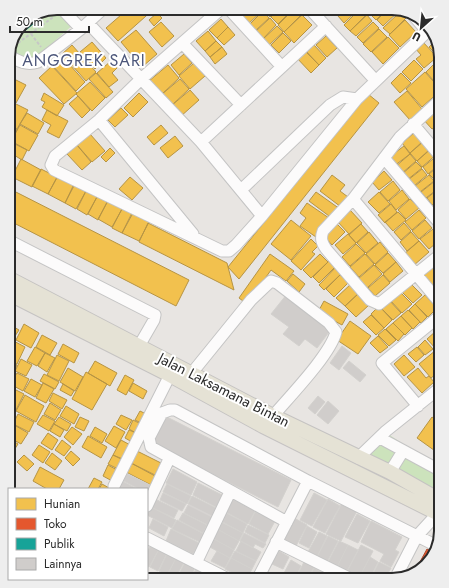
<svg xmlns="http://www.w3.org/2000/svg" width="449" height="588" font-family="Jost,sans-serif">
<rect width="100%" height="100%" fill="#e8e5e2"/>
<path fill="#cce3bc" d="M57,8L75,23L37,57H13L11,48L24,20Z
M385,432L441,469V506L356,462Z"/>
<path fill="#f2c14e" stroke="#b69444" d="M129,8H155L118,41L106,28Z
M237,8H250L240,18L234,11Z
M251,8H260L262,11L247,25L241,18Z
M266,8H279L270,17L264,10Z
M280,8H294L278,24L271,17Z
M295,8H300L304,12L284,32L278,25Z
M331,8H345L338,15Z
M346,8H360L344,23L338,16Z
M363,8H376L369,14Z
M377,8H388L376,20L370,14Z
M389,8L400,10L383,26L377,20Z
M360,9L366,15L350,31L344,25Z
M263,11L269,18L254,32L248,26Z
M400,12L406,18L390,34L383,28Z
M157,13L162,18L154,26L149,20Z
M302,15L312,25L294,43L284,32Z
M367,15L372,21L356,36L350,31Z
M270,18L276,25L262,40L255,32Z
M221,19L228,27L217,38L209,30Z
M405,20L416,32L400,47L389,35Z
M161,22L174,36L162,47L149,32Z
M373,22L379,28L363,43L357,37Z
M277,26L283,32L268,46L262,40Z
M228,27L235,35L224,45L217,38Z
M379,29L387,37L371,52L363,44Z
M136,30L157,54L142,67L121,42Z
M208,31L216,41L205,51L196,41Z
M283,33L291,41L279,53L271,45Z
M326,36L337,48L327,57L316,45Z
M388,37L399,48L383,64L372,52Z
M436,40L440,54L438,56L429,47Z
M216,41L222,47L210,57L205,51Z
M422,41L437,57L424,68L416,59L421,55L415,48Z
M92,42L106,58L95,69L80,52Z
M72,45L96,72L86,81L62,54Z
M314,45L326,58L319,65L306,51Z
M222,47L227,54L215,64L210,57Z
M303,49L319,65L311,73L295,56Z
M184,54L192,63L179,75L171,65Z
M62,56L85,82L76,91L52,65Z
M441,59V69L436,64Z
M414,60L423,69L411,81L402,72Z
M111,61L117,68L112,73L118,80L109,87L97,73Z
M194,63L205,76L190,89L179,76Z
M435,63L441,69V89L426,72Z
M168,65L179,78L161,95L149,81Z
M52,66L77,93L64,104L39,78Z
M425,72L441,90L422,107L406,89Z
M96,73L113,92L106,98L89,79Z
M401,73L411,83L400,93L391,83Z
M8,76L26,85L16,103L8,99Z
M180,79L189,89L171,106L161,95Z
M90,82L105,98L92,111L76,94Z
M190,90L199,100L180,117L171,106Z
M407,91L422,109L410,120L394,102Z
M44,93L64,105L57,116L42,107L45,102L41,100Z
M139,93L148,102L133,117L124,108Z
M368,94L379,103L239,279L228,267Z
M78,96L90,110L82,118L69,104Z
M8,100L28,110L17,129L8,124Z
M436,107L441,113V122L432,129L422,118Z
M121,108L128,115L115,127L108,120Z
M47,110L68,121L59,138L47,132L51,125L42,120Z
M27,113L44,123L38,134L20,124Z
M441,122V133L438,136L433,129Z
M8,125L17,130L9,145L8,144Z
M20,125L38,135L29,151L11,141Z
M161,125L168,133L154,145L147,137Z
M414,133L422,142L410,153L402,143Z
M90,134L105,151L92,162L77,145Z
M441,134V145L435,138Z
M175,136L183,146L168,158L160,148Z
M423,142L430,149L417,161L410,153Z
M15,144L27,150L22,160L14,155L10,162L8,161V145L13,148Z
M77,145L91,162L82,170L67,154Z
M404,146L410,154L394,166L388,158Z
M110,148L115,153L106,162L101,157Z
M432,148L437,154L422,167L417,161Z
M410,154L416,161L401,174L395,167Z
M438,155L441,158V163L428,174L423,167Z
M21,159L41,170L32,187L12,177Z
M416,162L422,168L407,180L402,174Z
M441,164V175L435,180L429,174Z
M41,169L57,177L48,194L32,186Z
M422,169L427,175L414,186L408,180Z
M384,171L392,180L379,190L372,182Z
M332,175L345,185L340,191L348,197L341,207L320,191Z
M429,175L434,181L420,192L415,186Z
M58,176L74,184L65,203L48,194Z
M441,176V186L436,180Z
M130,177L143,188L132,200L119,189Z
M393,181L400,190L388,201L380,192Z
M435,181L440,187L426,198L421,192Z
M75,184L86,191L76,209L65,203Z
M8,188L189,280L176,306L8,220Z
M440,188L441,198L432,205L427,198Z
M87,189L98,195L87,215L77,209Z
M402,190L409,199L396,210L389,201Z
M316,192L340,209L333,219L309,201Z
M379,192L390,204L379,213L368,202Z
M98,195L108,200L98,220L88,214Z
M410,199L419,208L406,219L398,210Z
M441,199V211L439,213L433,206Z
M108,201L122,209L112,227L98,219Z
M307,203L329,218L316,237L300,226L306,218L300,213Z
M391,204L397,212L385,223L378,215Z
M123,207L132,213L122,233L112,228Z
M350,210L362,223L349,234L337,221Z
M419,210L426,218L412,230L405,222Z
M398,212L406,220L393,231L385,222Z
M133,213L149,222L139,241L122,233Z
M291,220L311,236L291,260L271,244Z
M425,220L432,228L419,239L412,231Z
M148,223L227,263L234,290L139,242Z
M404,223L411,231L401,240L394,232Z
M337,224L345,232L332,245L324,236Z
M361,224L368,232L356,243L349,235Z
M433,229L441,239L429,249L420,239Z
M369,232L378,243L366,253L357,243Z
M411,232L419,241L407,251L400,242Z
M348,234L356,243L343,254L335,245Z
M311,239L318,246L312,252L315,254L301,270L291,261Z
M419,241L429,252L413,266L403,255Z
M380,242L388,252L375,264L366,254Z
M356,244L365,253L350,266L342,257Z
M388,253L396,262L383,273L375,265Z
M270,254L294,271L286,281L271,270L247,304L239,298Z
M320,254L328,262L311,278L303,270Z
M365,254L374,264L359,277L350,267Z
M329,261L335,267L319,283L313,277Z
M396,262L403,271L390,282L383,274Z
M441,262V273L435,267Z
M374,265L382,274L367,288L358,279Z
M434,266L441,274V281L434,287L424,275Z
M335,268L341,274L324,290L319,285Z
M293,274L305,284L299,292L287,281Z
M340,275L348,283L334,297L326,289Z
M383,275L390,283L375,296L368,288Z
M352,283L361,291L345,306L336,298Z
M441,283V296L434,288Z
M411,284L422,295L413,303L402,292Z
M399,291L412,304L402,313L390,300Z
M358,294L369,305L356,317L345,306Z
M425,295L437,308L428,317L415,304Z
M389,300L401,313L393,320L381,308Z
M324,301L348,314L342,325L318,312Z
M415,304L427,317L421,323L409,310Z
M379,306L392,320L384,328L371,314Z
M408,310L420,322L413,329L401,316Z
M371,315L384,328L376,335L363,322Z
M401,316L412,328L405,335L393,323Z
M441,320V336L433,327Z
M350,321L371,336L358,354L337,340Z
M393,323L404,334L398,341L386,329Z
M9,324L19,330L13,339L8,336Z
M24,324L39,333L31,348L16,340Z
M385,329L396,340L389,346L378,335Z
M436,331L441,337V345L436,349L427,339Z
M42,335L57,343L50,355L36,347Z
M378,336L388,347L380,353L370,343Z
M8,338L25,347L17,364L8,359Z
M425,340L433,349L425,355L418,347Z
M63,344L79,353L74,363L58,354Z
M35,347L45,353L37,366L27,361Z
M417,347L424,355L416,362L408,354Z
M436,350L441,356V370L431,378L419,364Z
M45,353L55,358L47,372L38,366Z
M57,355L69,361L59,381L47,375Z
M404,355L415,367L404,376L394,364Z
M21,359L32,365L26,376L15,371Z
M8,360L17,365L14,371L8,368Z
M95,361L117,373L110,386L88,373Z
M68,368L83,377L75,391L60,382Z
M418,368L426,378L429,376L434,382L422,393L407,377Z
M8,369L15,373L9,383L8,382Z
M86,372L107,384L92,410L72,399Z
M17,373L29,379L23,391L10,384Z
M44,374L59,382L55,389L40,381Z
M125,375L134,380L126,395L117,390Z
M31,379L42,385L35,397L24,391Z
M43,383L54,389L46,403L36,398Z
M133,383L147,391L143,399L129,391Z
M63,384L74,391L71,396L60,390Z
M8,388L15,391L8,404Z
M16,390L24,394L16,410L8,405Z
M53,393L67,400L62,409L49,401Z
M25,395L44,406L36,422L16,411Z
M50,403L61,410L55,420L44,414Z
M66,406L79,414L74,424L60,416Z
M8,411L15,415L8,429Z
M140,411L148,415L143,424L135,420Z
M18,414L34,422L29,432L13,424Z
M43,415L55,421L49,431L37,424Z
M121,415L132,420L126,430L116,424Z
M59,417L71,424L67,431L54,424Z
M80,417L89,421L84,431L75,427Z
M432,417L441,424V448L438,453L417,438Z
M133,420L143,425L138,434L129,429Z
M54,424L64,430L60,437L50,431Z
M16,426L28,433L21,444L10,438Z
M114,426L125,432L116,448L105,441Z
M72,427L82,434L73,445L64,437Z
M95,427L107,434L102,443L90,436Z
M129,430L138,434L134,443L125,438Z
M48,433L58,440L52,450L41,443Z
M88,436L107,447L101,458L82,447Z
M8,438L18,444L11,455L8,453Z
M62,440L71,447L64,456L55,450Z
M121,440L132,446L125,460L113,455Z
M39,445L50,452L43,463L32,455Z
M71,451L80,459L73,466L65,458Z
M137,451L161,463L155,475L131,463Z
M52,453L62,461L55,470L45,463Z
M24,455L34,464L27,471L17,462Z
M113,455L125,461L120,470L108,464Z
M8,457L14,464L8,469Z
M131,463L155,476L151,485L126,472Z
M108,465L119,471L114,482L103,476Z
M40,467L64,480L59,489H47L33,481Z
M94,478L102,482L98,489H88Z
M102,484L111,489H99Z"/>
<path fill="#e4572e" stroke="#ac4a2d" d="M427,549L435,553V555L417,572L415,571Z"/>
<path fill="#17a398" stroke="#1d7f77" d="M42,14L44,15L15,39L24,20Z"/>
<path fill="#d0cdcb" stroke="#d3d1ce" d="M287,294L332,328L317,348L305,339L299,346L283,334L289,327L271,314Z
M342,346L351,353L339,370L330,363Z
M349,361L366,375L360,382L343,368Z
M318,396L325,402L315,414L308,408Z
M328,401L339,411L328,424L317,415Z
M165,416L291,480L278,507L151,443Z
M173,469L197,482L191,495L166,483Z
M126,473L150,485L147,492V489H139L122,480Z
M122,481L137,489H118Z
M198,483L222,495L216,507L193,495Z
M167,484L191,496L187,504L163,492Z
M163,493L186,504L182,511L160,500Z
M314,493L327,500L312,526L300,520Z
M192,496L216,508L212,516L188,504Z
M155,499L178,510L174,518L151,507Z
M232,499L255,511L248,524L226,512Z
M328,499L340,506L325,533L313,527Z
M343,501L358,509L341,541L326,534Z
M188,505L212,517L208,525L184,513Z
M151,507L176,520L172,528L147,515Z
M255,512L275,521L268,534L249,524Z
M183,513L207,525L203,533L179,520Z
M226,513L247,524L243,533L221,521Z
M357,514L370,521L358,543L345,537Z
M294,518L307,525L296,546L283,539Z
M153,519L168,527L164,536L149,528Z
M177,520L204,534L200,542L172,529Z
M371,521L402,537L395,550L399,552L391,567L380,561L384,554L361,542Z
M221,522L243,533L239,541L217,529Z
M248,525L269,535L265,543L245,532Z
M307,526L317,532L309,548L299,543Z
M171,529L199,543L193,554L166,541Z
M217,529L239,541L234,550L212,538Z
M319,532L327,536L317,557L308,552Z
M244,533L266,544L263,548L255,544L253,548L240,541Z
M328,536L338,541L327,562L317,557Z
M212,538L234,550L230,558L208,546Z
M241,541L261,552L256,561L236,551Z
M339,541L348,545L337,567L328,562Z
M151,545L159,549L149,567L147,566V552Z
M348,545L358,550L347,571L337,567Z
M361,545L373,551L359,578L347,572Z
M159,549L167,553L158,571L150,567Z
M217,551L230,558L225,568L211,561Z
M235,551L256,561L252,569L231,558Z
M279,551L289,557L283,569L272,564Z
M167,554L176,558L167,575L159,571Z
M370,557L378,562L369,580H364L359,578Z
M176,558L184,562L175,579L167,576Z
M231,558L252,569L246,580L225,569Z
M291,560L301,566L294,580H289L282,577Z
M185,562L195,568L189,580H176Z
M304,562L314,567L307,580H295Z
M379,562L391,568L384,580H370Z
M314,568L324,573L320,580H308Z
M196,569L207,575L204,580H190Z
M324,572L333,576L331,580H320Z
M273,573L284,579L283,580H269Z
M207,575L217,580H205Z"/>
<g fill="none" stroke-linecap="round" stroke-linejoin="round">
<defs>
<path id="minor" d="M61,8L81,29
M222,8L141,79L99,120L55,156L51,165L54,170L222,251H229L236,245L262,216L357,99L431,28
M228,8L282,67
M309,8L375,80
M411,13L427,31
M88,23L201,142L262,216
M183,44L241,105
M8,55C18,61 26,66 38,62L81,29L104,8
M99,120L193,234
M413,124L441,157
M201,142L326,26
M384,158L441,225
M241,190L330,105L343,97L357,99
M353,199L441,304
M8,240L155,315L154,320L139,346
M441,254L379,304L370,300L326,249C322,243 320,239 323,231L353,199L400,137L441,99
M191,374L251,300L271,281L277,283L329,323L336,332C330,355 290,396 273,416
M418,406L382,363L441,315
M380,438L441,471
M358,458L386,431L441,387
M390,472L403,451
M114,486L170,375
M147,506L169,459
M287,522L151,447L149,438L162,413L170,410H175L308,481L437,546
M147,538L230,580
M276,542L353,580
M196,563L230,492
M111,579L113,580
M395,579L417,536L438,513
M257,580L308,481"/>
<path id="major" d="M8,278L273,416L390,472L441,501
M8,293L170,375L263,426L441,515"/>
</defs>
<use href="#minor" stroke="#c4c4c4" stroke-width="13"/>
<use href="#major" stroke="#c5c3c2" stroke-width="16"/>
<path stroke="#c6c6c6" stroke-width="2" stroke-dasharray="3 2" stroke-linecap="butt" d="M31,34L41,47
M14,46L52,18L46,12"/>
<use href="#minor" stroke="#fcfbfb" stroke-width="11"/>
<use href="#major" stroke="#e5e2d5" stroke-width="14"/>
</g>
<g text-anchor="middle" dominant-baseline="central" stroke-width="4" stroke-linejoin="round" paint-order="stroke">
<g font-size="15" fill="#2b2b2b" stroke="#fff">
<text transform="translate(224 390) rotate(27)">Jalan Laksamana Bintan</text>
</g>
<g font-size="16" letter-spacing="1" fill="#4d577b" stroke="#fff">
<text x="84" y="60">ANGGREK SARI</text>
</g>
</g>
<path d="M0 0H449V588H0ZM57 15H392A42 42 0 0 1 434 57V531A42 42 0 0 1 392 573H57A42 42 0 0 1 15 531V57A42 42 0 0 1 57 15Z" fill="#eee" fill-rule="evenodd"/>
<path fill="none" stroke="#2b2b2b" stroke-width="2" d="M57 15H392A42 42 0 0 1 434 57V531A42 42 0 0 1 392 573H57A42 42 0 0 1 15 531V57A42 42 0 0 1 57 15Z"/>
<rect x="8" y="488" width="140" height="92" fill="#ffffff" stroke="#aaaaaa"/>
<rect x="16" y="498" width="20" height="12" fill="#f2c14e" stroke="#aaaaaa"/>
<text x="44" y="508" font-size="12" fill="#2b2b2b">Hunian</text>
<rect x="16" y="518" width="20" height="12" fill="#e4572e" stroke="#aaaaaa"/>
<text x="44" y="528" font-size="12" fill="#2b2b2b">Toko</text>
<rect x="16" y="538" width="20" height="12" fill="#17a398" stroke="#aaaaaa"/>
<text x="44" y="548" font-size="12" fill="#2b2b2b">Publik</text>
<rect x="16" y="558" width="20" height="12" fill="#d0cdcb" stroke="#aaaaaa"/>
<text x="44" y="568" font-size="12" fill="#2b2b2b">Lainnya</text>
<g transform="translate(421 28) rotate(207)" stroke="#ffffff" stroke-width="3" paint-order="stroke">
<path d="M0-3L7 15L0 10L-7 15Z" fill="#2b2b2b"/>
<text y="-6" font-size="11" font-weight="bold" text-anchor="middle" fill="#2b2b2b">U</text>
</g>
<path d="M10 26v6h79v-6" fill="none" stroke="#2b2b2b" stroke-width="2"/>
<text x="16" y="26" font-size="12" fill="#2b2b2b" stroke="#ffffff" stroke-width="3" paint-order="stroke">50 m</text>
</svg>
